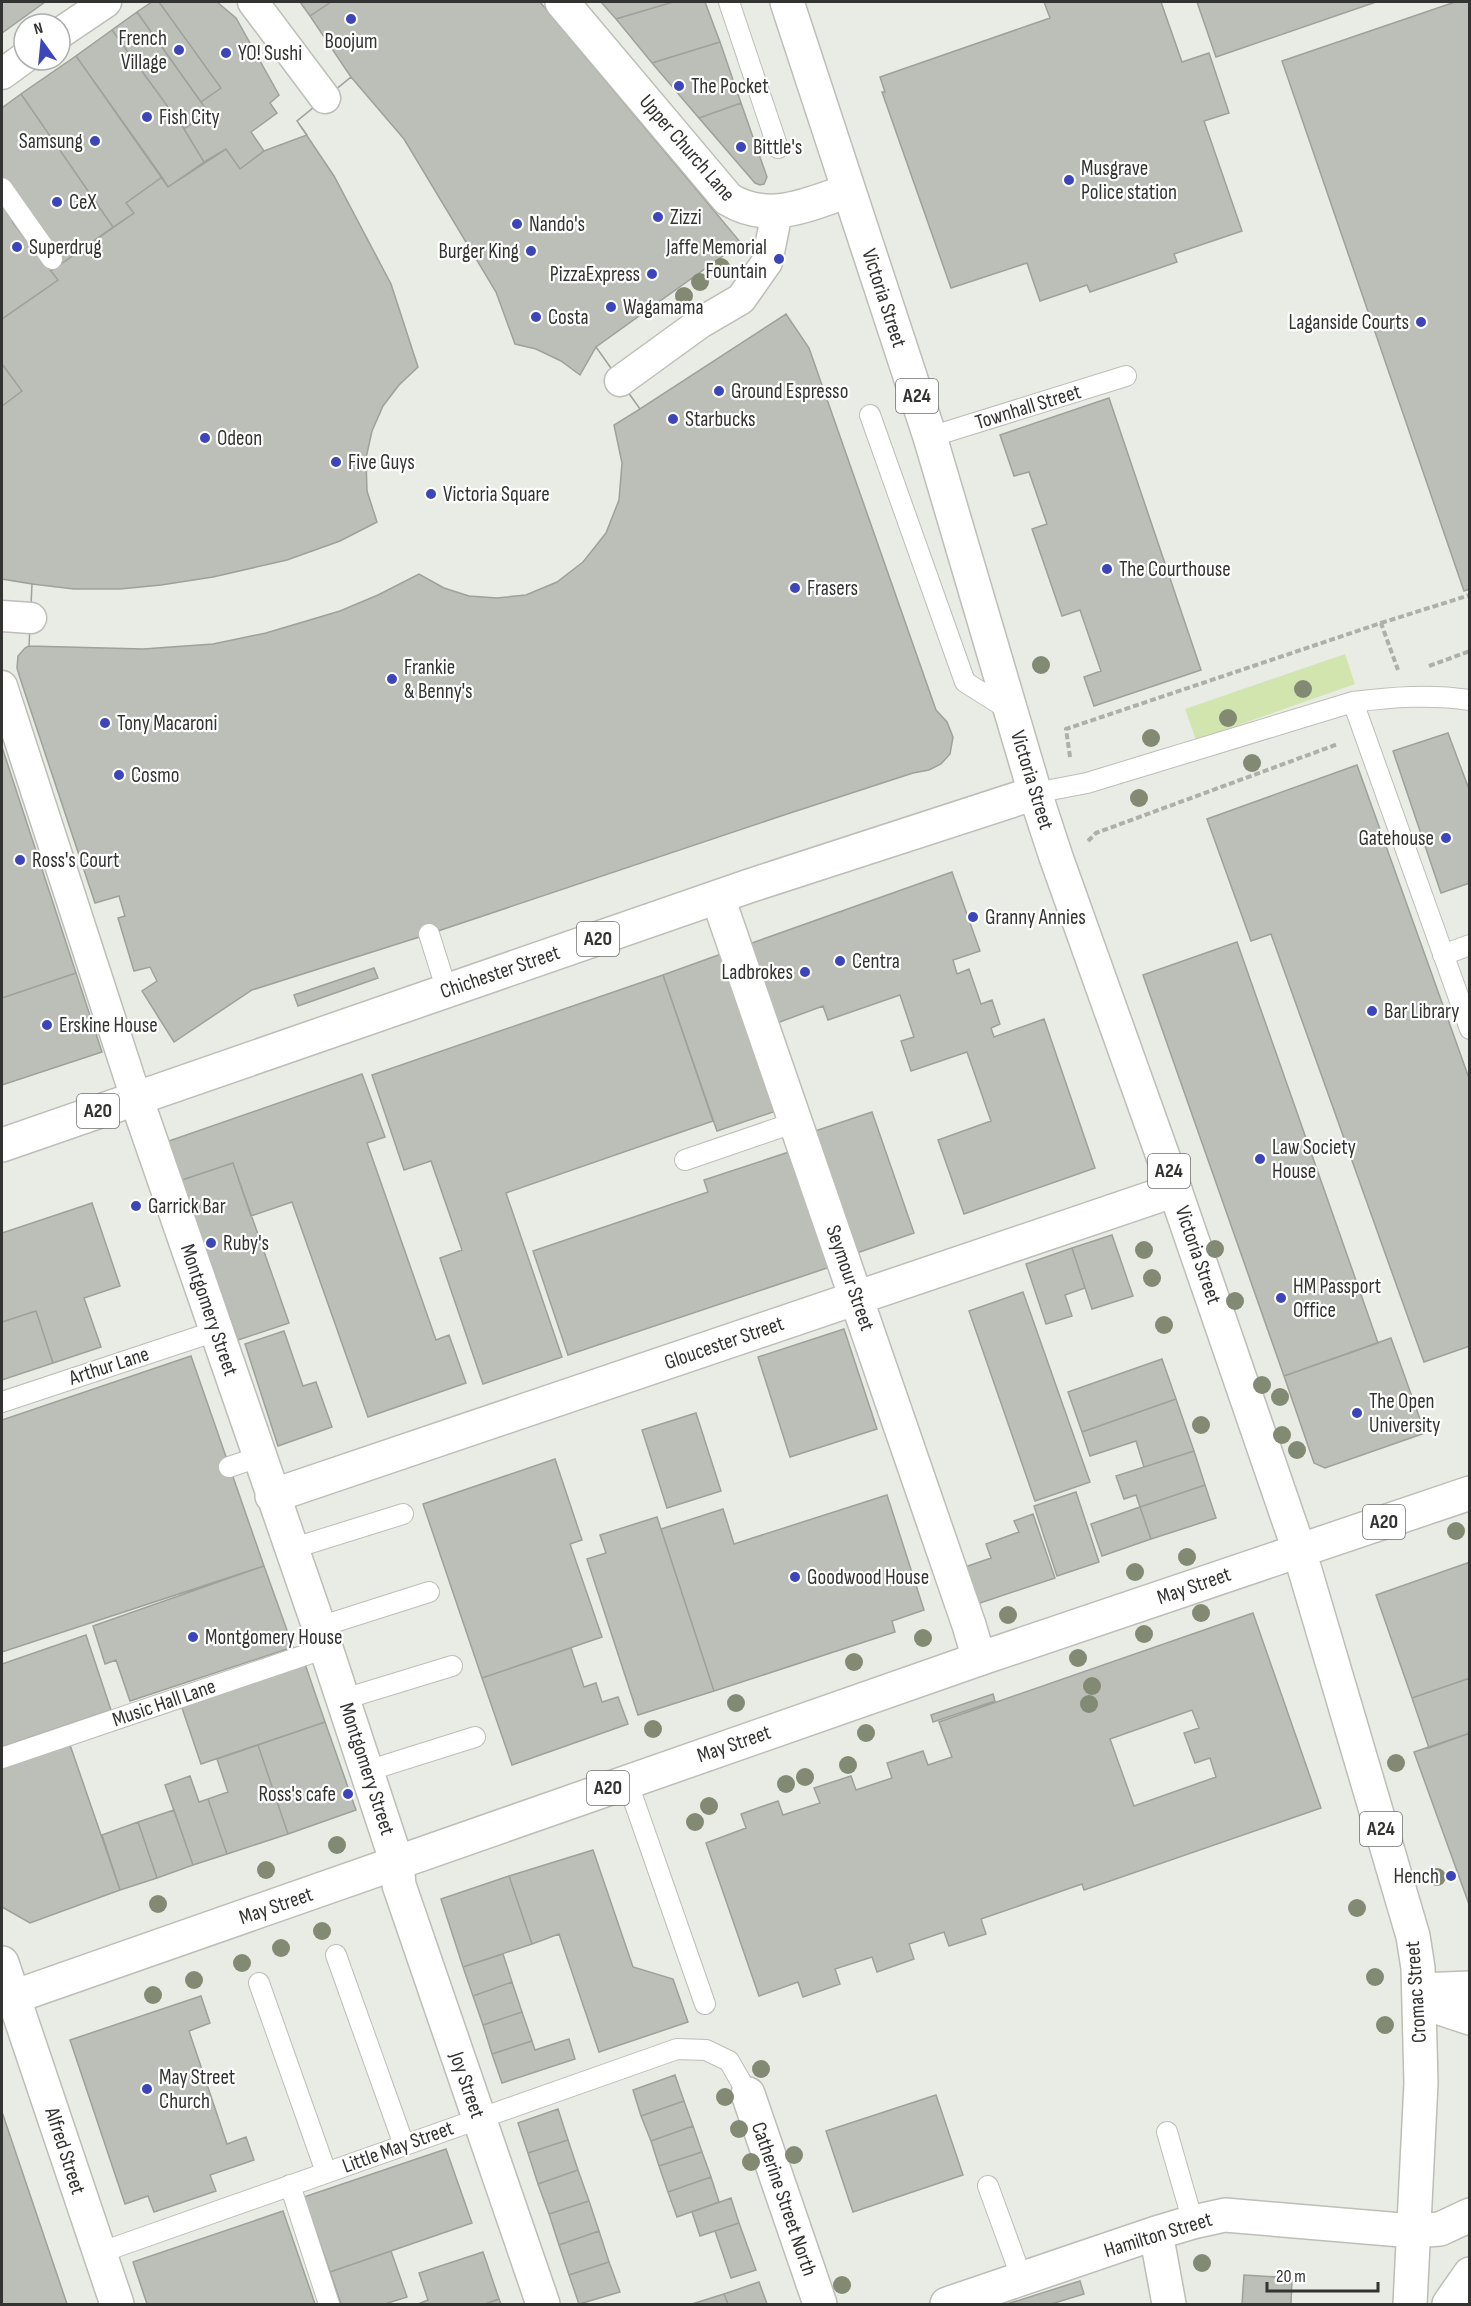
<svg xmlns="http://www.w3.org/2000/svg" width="1471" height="2306" font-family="'Sofia Sans Condensed',sans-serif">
<rect width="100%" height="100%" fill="#e9ece5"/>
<path fill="#d2e5af" d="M1345,654L1355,684L1196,740L1185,709Z"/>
<path fill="#bcbfb8" stroke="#9ea09a" stroke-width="1.5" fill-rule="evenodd" d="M2,2H45L2,33Z
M152,2H159L221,88L201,102L137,12Z
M159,2H217L236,18L279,95L270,103L277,113L251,132L264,151L240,169L226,149L204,162L184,129L208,112L201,102L221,88Z
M300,2H331L310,16Z
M331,2H540L741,243L596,347L640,409L786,314L809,348L936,710L947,722L953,737L950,754L941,764L929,770L913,773L781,816L429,934L252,990L174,1042L142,991L157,981L150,967L134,971L118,918L125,916L119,896L95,903L20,678L17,668L18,656L25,648L29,646L32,584L2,579V406L22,391L2,364V319L58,280L51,271L134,213L126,203L162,177L168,187L226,149L240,169L264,151L307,135L297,121L351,77L310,16Z
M601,2H673L616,19Z
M673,2H705L720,42L652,63L616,19Z
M1044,2H1161L1182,62L1209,53L1229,113L1204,121L1242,231L1174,254L1177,262L1090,292L1087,285L1040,301L1027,263L951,288L882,92H885L880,77L1050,18Z
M1197,2H1376L1216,57Z
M1455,2H1470V589L1464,591L1282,61Z
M137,12L208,112L184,129L112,30Z
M112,30L184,129L204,162L168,187L76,56Z
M720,42L741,103L699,118L652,63Z
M76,56L162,177L126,203L134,213L113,227L21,94Z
M351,77L404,139L496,292L515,344L536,349L561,361L580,375L596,347L640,409L614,425L622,463L619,500L606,533L583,562L557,582L526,595L497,598L469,596L444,588L419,574L378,595L340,611L266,633L213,644L143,649L29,646L32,584L74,589H120L161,585L213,577L287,560L340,541L377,522L367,491L366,458L372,431L383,406L399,385L418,367L391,284L334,176L297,121Z
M21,94L113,227L61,264L2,177V108Z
M741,103L767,177L764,184L760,185L755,183L699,118Z
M2,199L9,209L13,223L58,280L2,319Z
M2,364L22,391L2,406Z
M1109,398L1201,670L1094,706L1084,677L1101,671L1080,610L1062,616L1032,529L1047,524L1029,472L1014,476L1000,435Z
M1448,733L1470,792V883L1441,893L1393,751Z
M2,747L76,973L2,998Z
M1357,765L1470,1081V1346L1424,1362L1271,934L1251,941L1207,819Z
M952,872L980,951L953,960L957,974L969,969L981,1004L992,1000L1000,1024L991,1028L994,1037L1044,1019L1095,1168L964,1214L938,1140L991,1121L967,1052L911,1071L901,1041L914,1037L900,995L828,1020L823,1006L777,1023L749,944Z
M1237,942L1378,1343L1284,1376L1143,975Z
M724,953L779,1110L717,1131L663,975Z
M374,968L378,978L298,1006L294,995Z
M76,973L102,1052L2,1085V998Z
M663,975L713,1121L506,1193L562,1357L483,1384L440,1258L462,1250L431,1161L404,1170L372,1075Z
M362,1074L385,1137L367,1143L436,1340L449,1335L466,1383L368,1417L292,1202L251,1216L233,1163L182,1180L169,1141Z
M872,1112L914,1233L857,1253L815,1131Z
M795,1150L833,1266L568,1355L533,1251L708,1192L704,1180Z
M233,1163L289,1323L238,1340L182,1180Z
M92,1203L120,1286L84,1298L101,1347L53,1363L36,1311L2,1322V1233Z
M1112,1235L1133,1296L1092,1309L1072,1248Z
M1072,1248L1085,1288L1065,1295L1072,1316L1046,1324L1026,1264Z
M1023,1292L1090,1482L1035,1501L969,1311Z
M36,1311L53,1363L2,1380V1322Z
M844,1329L877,1429L790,1457L758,1357Z
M284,1331L303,1386L316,1382L332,1427L278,1446L245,1344Z
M1391,1338L1425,1433L1325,1468L1314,1463L1284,1376Z
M191,1356L264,1566L2,1652V1420Z
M1162,1359L1176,1399L1082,1432L1068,1392Z
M1176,1399L1194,1451L1144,1467L1136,1441L1090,1456L1082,1432Z
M696,1413L721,1491L667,1508L642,1430Z
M1194,1451L1205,1485L1140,1507L1136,1495L1124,1499L1116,1476Z
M555,1459L582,1540L570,1544L602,1637L482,1678L423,1504Z
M1205,1485L1216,1518L1151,1539L1140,1507Z
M1076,1492L1099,1562L1057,1576L1034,1506Z
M887,1495L924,1610L892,1621L895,1632L714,1691L661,1529L723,1509L734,1544Z
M1140,1507L1151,1539L1102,1556L1091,1524Z
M1033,1514L1055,1578L977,1604L965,1567L991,1558L986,1544L1019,1532L1014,1521Z
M657,1517L714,1691L638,1715L587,1559L606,1553L600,1535Z
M1470,1562V1678L1412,1698L1376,1595Z
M264,1566L293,1647L130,1701L116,1660L105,1664L93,1626Z
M1253,1613L1321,1808L1084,1890L1082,1884L981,1919L986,1934L949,1946L944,1932L909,1944L914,1959L877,1972L872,1957L835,1969L840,1984L803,1997L798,1982L759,1996L706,1843L746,1828L741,1814L778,1801L783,1815L820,1803L814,1788L851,1776L856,1790L892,1778L887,1763L923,1751L928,1765L952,1757L939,1722ZM1192,1710L1199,1728L1184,1733L1195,1763L1210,1758L1216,1777L1134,1806L1110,1739Z
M86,1635L111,1710L2,1747V1664Z
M571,1648L584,1687L596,1683L602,1702L618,1697L628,1724L512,1765L482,1678Z
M305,1664L325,1722L201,1764L181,1705Z
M1470,1678V1733L1429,1748L1412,1698Z
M993,1694L995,1701L933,1722L931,1715Z
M325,1722L356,1810L288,1834L258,1745Z
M1470,1733V1907L1414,1752Z
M69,1742L120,1890L30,1923L2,1907V1766Z
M258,1745L288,1834L227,1854L208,1799L228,1792L217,1759Z
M190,1776L199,1802L208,1799L227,1854L193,1865L165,1785Z
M174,1810L193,1865L157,1878L138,1822Z
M138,1822L157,1878L120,1890L102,1835Z
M593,1850L633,1967L673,1979L688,2022L599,2052L559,1934L532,1944L509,1876Z
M509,1876L532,1944L463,1967L441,1899Z
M503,1954L512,1982L473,1996L463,1967Z
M512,1982L522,2012L483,2025L473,1996Z
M201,1996L210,2023L189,2031L227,2144L246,2137L254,2160L210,2175L216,2191L154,2212L148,2196L125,2204L70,2040Z
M522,2012L532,2041L492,2054L483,2025Z
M569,2039L575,2059L502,2083L492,2054L532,2041L535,2050Z
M675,2075L684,2101L641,2116L633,2090Z
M936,2095L963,2175L853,2212L826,2131Z
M684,2101L693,2126L651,2141L641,2116Z
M558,2109L568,2140L528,2153L518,2123Z
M2,2112L67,2304H2Z
M693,2126L702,2152L659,2166L651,2141Z
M568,2140L578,2170L538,2184L528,2153Z
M446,2149L472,2223L330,2272L304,2197Z
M702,2152L711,2177L668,2192L659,2166Z
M578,2170L589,2201L549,2214L538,2184Z
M711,2177L719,2202L677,2217L668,2192Z
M731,2198L739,2223L700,2236L692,2212Z
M589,2201L599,2231L559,2245L549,2214Z
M283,2211L315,2304H147L133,2262Z
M739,2223L756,2270L731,2278L715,2231Z
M599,2231L609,2262L569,2275L559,2245Z
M391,2251L407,2297L385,2304H341L330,2272Z
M483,2252L499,2299L485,2304H418L428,2300L419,2273Z
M609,2262L620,2292L579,2304L569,2275Z
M1244,2275L1292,2278L1291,2304H1242Z
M1080,2281L1084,2294L1051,2304H1007Z
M759,2282L767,2304H728L724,2294Z
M724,2294L728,2304H692Z
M499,2299L501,2304H485Z"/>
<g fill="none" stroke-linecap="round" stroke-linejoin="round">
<defs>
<path id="service" d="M729,2L778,148
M2,188L52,259
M870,415L965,682L1011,711
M930,437L1126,376
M1353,702L1470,1029
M1035,793L1087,783L1353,702C1392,697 1430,694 1470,700
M429,934L447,991
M1443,955L1470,945
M685,1160L796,1122
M2,1402L216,1331
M229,1467L259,1457
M291,1549L403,1514
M319,1627L429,1592
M344,1699L452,1666
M2,1758L326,1648
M367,1771L475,1737
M627,1781L705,2004
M336,1955L404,2145
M259,1983L326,2172
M1167,2132L1193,2222
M290,2185L329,2304
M988,2186L1022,2279
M99,2253L677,2049L706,2050L729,2061L748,2094"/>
<path id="pedestrian" d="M253,2L325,98
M60,33L106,2
M2,74L24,58
M620,381L700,323L741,299L767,262L777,212
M2,616L31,618
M2,686L136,1098"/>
<path id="minor" d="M562,2L728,199C769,224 806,205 848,191
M718,898L969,1625L979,1659
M136,1098L319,1627L397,1863L399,1885L543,2304
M272,1496L1175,1190
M2,1963L117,2304
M748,2094L820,2304
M1156,2233L1169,2304
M947,2304L1156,2233L1193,2222L1225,2215L1413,2231L1440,2229L1470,2215"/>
<path id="primary" d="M787,2L930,437L1035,793L1056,857L1175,1190L1299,1550L1413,1936L1418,1968L1421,2083L1410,2304
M2,1145L749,886L1035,793
M1419,1990L1470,1988
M2,2001L979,1659L1470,1493
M1419,2001L1470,2018
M1449,2304L1470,2274"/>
</defs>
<use href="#service" stroke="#bcbeb7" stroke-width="22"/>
<use href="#pedestrian" stroke="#bcbeb7" stroke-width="33"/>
<use href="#minor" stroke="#bcbeb7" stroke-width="36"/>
<use href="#primary" stroke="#bcbeb7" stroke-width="36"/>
<path stroke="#adafa9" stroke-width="4" stroke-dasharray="6 3" stroke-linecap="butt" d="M1381,623L1470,595
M1429,666L1470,651
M1070,757L1066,729L1381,623L1398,670
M1088,841L1096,833L1338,744"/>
<use href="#service" stroke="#fff" stroke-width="20"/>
<use href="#pedestrian" stroke="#fff" stroke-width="30"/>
<use href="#minor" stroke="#fff" stroke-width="33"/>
<use href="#primary" stroke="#fff" stroke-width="33"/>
</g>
<g fill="#838a73">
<circle cx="721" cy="267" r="9"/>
<circle cx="700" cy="282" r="9"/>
<circle cx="684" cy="296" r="9"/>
<circle cx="1041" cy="665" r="9"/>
<circle cx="1303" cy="689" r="9"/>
<circle cx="1228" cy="718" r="9"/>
<circle cx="1151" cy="738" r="9"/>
<circle cx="1252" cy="763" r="9"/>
<circle cx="1139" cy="798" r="9"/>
<circle cx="1215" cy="1249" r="9"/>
<circle cx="1144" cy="1250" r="9"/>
<circle cx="1152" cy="1278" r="9"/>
<circle cx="1235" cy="1301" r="9"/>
<circle cx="1164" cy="1325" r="9"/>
<circle cx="1262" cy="1385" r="9"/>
<circle cx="1280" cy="1397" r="9"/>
<circle cx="1201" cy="1425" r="9"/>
<circle cx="1282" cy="1435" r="9"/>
<circle cx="1297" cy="1450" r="9"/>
<circle cx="1456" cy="1531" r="9"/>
<circle cx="1187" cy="1557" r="9"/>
<circle cx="1135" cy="1572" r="9"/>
<circle cx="1201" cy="1613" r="9"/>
<circle cx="1008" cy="1615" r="9"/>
<circle cx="1144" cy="1634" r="9"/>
<circle cx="923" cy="1638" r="9"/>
<circle cx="1078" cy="1658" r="9"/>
<circle cx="854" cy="1662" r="9"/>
<circle cx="1092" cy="1686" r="9"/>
<circle cx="736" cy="1703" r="9"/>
<circle cx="1089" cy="1704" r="9"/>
<circle cx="653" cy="1729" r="9"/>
<circle cx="866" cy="1733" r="9"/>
<circle cx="1396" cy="1763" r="9"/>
<circle cx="848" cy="1765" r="9"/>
<circle cx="805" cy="1777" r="9"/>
<circle cx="786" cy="1784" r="9"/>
<circle cx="709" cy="1806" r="9"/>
<circle cx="695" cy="1822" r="9"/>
<circle cx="337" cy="1845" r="9"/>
<circle cx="266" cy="1870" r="9"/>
<circle cx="1437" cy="1877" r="9"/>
<circle cx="158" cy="1904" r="9"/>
<circle cx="1357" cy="1908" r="9"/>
<circle cx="322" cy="1931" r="9"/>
<circle cx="281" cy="1948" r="9"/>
<circle cx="242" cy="1963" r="9"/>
<circle cx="1375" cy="1977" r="9"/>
<circle cx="194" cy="1980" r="9"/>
<circle cx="153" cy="1995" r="9"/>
<circle cx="1385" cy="2025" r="9"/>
<circle cx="761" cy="2069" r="9"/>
<circle cx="725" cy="2097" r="9"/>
<circle cx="739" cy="2129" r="9"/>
<circle cx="794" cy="2155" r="9"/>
<circle cx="751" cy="2162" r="9"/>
<circle cx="1202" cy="2263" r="9"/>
<circle cx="842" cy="2285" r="9"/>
</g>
<g fill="#3c46ba" stroke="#fff" stroke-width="2">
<circle cx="351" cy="19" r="6"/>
<circle cx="179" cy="50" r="6"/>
<circle cx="226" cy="53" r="6"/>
<circle cx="679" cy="86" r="6"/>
<circle cx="147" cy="117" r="6"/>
<circle cx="95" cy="141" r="6"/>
<circle cx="741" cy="147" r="6"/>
<circle cx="1069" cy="180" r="6"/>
<circle cx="57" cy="202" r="6"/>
<circle cx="658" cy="217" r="6"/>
<circle cx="517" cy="224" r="6"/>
<circle cx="17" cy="247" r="6"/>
<circle cx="531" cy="251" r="6"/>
<circle cx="779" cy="259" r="6"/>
<circle cx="652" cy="274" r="6"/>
<circle cx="611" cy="307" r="6"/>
<circle cx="536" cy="317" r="6"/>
<circle cx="1421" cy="322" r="6"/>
<circle cx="719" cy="391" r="6"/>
<circle cx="673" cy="419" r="6"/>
<circle cx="205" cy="438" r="6"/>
<circle cx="336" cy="462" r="6"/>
<circle cx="431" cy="494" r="6"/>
<circle cx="1107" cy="569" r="6"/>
<circle cx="795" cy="588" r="6"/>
<circle cx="392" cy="679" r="6"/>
<circle cx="105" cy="723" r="6"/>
<circle cx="119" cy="775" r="6"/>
<circle cx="1446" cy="838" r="6"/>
<circle cx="20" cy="860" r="6"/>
<circle cx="973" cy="917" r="6"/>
<circle cx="840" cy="961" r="6"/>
<circle cx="805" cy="972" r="6"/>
<circle cx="1372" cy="1011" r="6"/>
<circle cx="47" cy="1025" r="6"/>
<circle cx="1260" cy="1159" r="6"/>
<circle cx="136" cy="1206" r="6"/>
<circle cx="211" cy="1243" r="6"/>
<circle cx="1281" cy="1298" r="6"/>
<circle cx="1357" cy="1413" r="6"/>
<circle cx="795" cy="1577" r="6"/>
<circle cx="193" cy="1637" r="6"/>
<circle cx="348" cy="1794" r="6"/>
<circle cx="1451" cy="1876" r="6"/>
<circle cx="147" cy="2089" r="6"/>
</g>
<g text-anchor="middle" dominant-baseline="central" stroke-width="4.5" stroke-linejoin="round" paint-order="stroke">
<g fill="#fff" stroke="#70716f" stroke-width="1.5">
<rect x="896" y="379" width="42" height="34" rx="4.5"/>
<rect x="577" y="922" width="42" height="34" rx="4.5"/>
<rect x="77" y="1094" width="42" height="34" rx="4.5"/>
<rect x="1148" y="1154" width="42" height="34" rx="4.5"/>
<rect x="1363" y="1505" width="42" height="34" rx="4.5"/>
<rect x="587" y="1771" width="42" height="34" rx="4.5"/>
<rect x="1360" y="1812" width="42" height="34" rx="4.5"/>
</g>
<g font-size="20" font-weight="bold" fill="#333431">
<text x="917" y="396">A24</text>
<text x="598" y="939">A20</text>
<text x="98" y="1111">A20</text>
<text x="1169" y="1171">A24</text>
<text x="1384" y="1522">A20</text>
<text x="608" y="1788">A20</text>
<text x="1381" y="1829">A24</text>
</g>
<g font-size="21" fill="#333431" stroke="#fff" text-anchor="start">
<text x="167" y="38" text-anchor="end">French<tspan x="167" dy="24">Village</tspan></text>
<text x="351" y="41" text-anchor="middle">Boojum</text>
<text x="238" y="53">YO! Sushi</text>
<text x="691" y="86">The Pocket</text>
<text x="159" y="117">Fish City</text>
<text x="83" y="141" text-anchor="end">Samsung</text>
<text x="753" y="147">Bittle's</text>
<text x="1081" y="168">Musgrave<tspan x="1081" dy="24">Police station</tspan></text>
<text x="69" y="202">CeX</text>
<text x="670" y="217">Zizzi</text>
<text x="529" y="224">Nando's</text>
<text x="29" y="247">Superdrug</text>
<text x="767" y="247" text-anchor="end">Jaffe Memorial<tspan x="767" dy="24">Fountain</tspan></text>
<text x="519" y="251" text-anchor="end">Burger King</text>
<text x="640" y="274" text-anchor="end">PizzaExpress</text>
<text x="623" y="307">Wagamama</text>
<text x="548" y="317">Costa</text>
<text x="1409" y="322" text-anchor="end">Laganside Courts</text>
<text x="731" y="391">Ground Espresso</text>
<text x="685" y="419">Starbucks</text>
<text x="217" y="438">Odeon</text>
<text x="348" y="462">Five Guys</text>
<text x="443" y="494">Victoria Square</text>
<text x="1119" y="569">The Courthouse</text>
<text x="807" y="588">Frasers</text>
<text x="404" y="667">Frankie<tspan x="404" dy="24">&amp; Benny's</tspan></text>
<text x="117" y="723">Tony Macaroni</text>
<text x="131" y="775">Cosmo</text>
<text x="1434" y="838" text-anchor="end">Gatehouse</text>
<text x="32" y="860">Ross's Court</text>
<text x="985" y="917">Granny Annies</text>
<text x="852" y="961">Centra</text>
<text x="793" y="972" text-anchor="end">Ladbrokes</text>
<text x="1384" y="1011">Bar Library</text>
<text x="59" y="1025">Erskine House</text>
<text x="1272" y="1147">Law Society<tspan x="1272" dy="24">House</tspan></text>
<text x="148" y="1206">Garrick Bar</text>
<text x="223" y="1243">Ruby's</text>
<text x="1293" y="1286">HM Passport<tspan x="1293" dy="24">Office</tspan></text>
<text x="1369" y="1401">The Open<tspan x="1369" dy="24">University</tspan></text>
<text x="807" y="1577">Goodwood House</text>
<text x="205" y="1637">Montgomery House</text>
<text x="336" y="1794" text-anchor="end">Ross's cafe</text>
<text x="1439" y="1876" text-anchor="end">Hench</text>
<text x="159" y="2077">May Street<tspan x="159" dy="24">Church</tspan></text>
</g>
<g font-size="21" fill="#333431" stroke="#fff">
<text transform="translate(687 148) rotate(49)">Upper Church Lane</text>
<text transform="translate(884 298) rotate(72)">Victoria Street</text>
<text transform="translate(1028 407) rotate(-17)">Townhall Street</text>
<text transform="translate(1032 780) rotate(73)">Victoria Street</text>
<text transform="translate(500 972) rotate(-19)">Chichester Street</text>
<text transform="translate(1198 1255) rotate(71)">Victoria Street</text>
<text transform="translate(850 1278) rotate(71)">Seymour Street</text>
<text transform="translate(209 1310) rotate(71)">Montgomery Street</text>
<text transform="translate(724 1343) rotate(-19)">Gloucester Street</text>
<text transform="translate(109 1366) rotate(-18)">Arthur Lane</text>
<text transform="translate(1194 1586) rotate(-19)">May Street</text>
<text transform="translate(164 1703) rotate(-19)">Music Hall Lane</text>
<text transform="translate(734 1744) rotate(-19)">May Street</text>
<text transform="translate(367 1769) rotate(72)">Montgomery Street</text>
<text transform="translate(276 1906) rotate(-19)">May Street</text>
<text transform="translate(1416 1992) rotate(-94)">Cromac Street</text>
<text transform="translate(467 2085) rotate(71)">Joy Street</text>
<text transform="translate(398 2147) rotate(-20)">Little May Street</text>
<text transform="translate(65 2151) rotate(72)">Alfred Street</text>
<text transform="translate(784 2199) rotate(71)">Catherine Street North</text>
<text transform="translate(1158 2235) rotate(-17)">Hamilton Street</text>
</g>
</g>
<rect width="1471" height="2306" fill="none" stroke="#333431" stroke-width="6"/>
<g transform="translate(42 42) rotate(345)"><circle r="28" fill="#ffffff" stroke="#adaead" stroke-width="1.5"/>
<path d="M0-4.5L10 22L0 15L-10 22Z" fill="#3c46ba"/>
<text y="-9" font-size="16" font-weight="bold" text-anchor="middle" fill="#333431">N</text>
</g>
<path d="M1267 2282v9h111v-9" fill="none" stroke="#333431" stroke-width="3"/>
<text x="1276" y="2282" font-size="18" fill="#333431" stroke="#ffffff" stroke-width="4.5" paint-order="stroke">20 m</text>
</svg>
